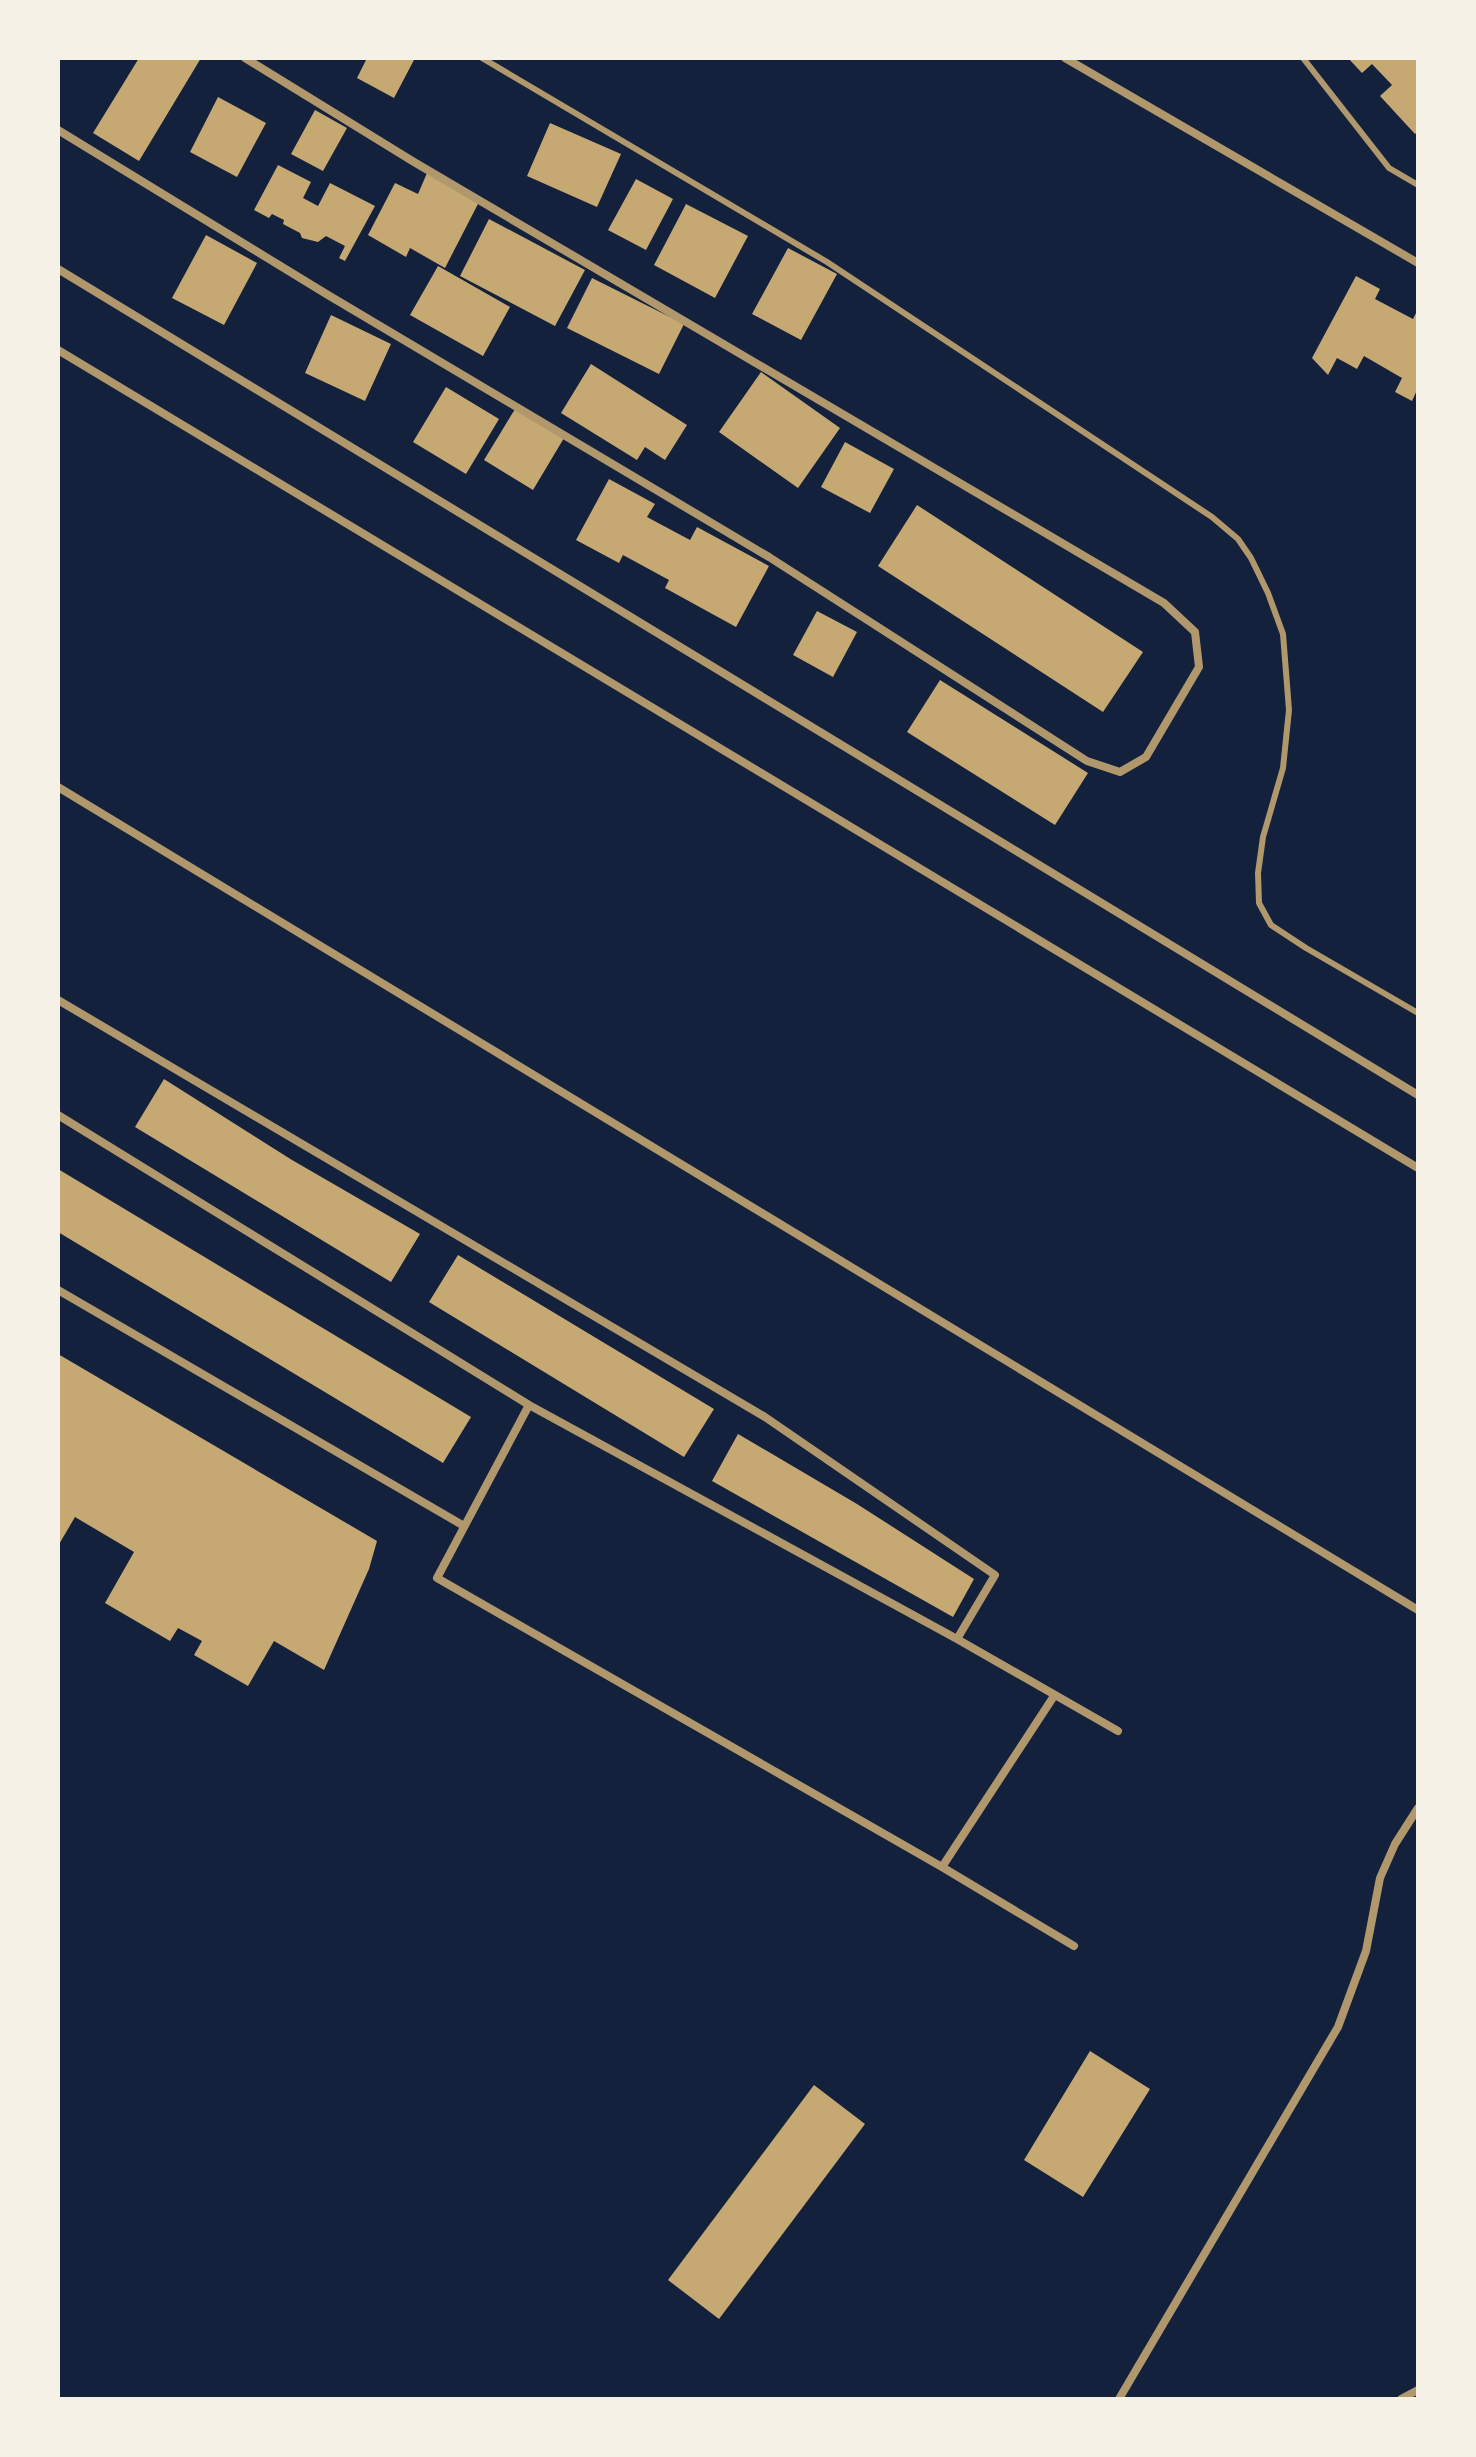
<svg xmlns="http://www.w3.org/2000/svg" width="1476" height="2457" font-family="Poppins,sans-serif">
<rect width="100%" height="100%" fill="#14213d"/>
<path fill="#c6a872" d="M139,58H201L139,161L93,133Z
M367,58H415L394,98L357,78Z
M1348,58H1418V131L1415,134L1380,96L1392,85L1372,64L1362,73Z
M218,97L266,123L237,177L190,152Z
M315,110L347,128L323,171L291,154Z
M550,123L621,154L597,207L527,176Z
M278,165L311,182L303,198L318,206L330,183L375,206L345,261L339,258L345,246L326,236L318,242L302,238L300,233L283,224L284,220L272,214L269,218L254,210Z
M427,173L480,200L445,268L410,248L406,257L368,235L395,183L418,194Z
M636,179L673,199L646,250L608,230Z
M686,204L748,236L715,298L654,265Z
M489,219L585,270L555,326L460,276Z
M206,235L257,263L224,325L172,298Z
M788,248L837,274L801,340L752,314Z
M438,266L510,307L483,356L410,315Z
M1356,276L1380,289L1375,299L1413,319L1418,309V388L1412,401L1395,392L1402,378L1364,356L1357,369L1337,358L1328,375L1312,358Z
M592,278L684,324L659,374L567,328Z
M331,315L391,344L365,401L305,373Z
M591,364L687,425L665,460L645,447L637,460L561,413Z
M761,372L840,428L798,488L719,432Z
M446,387L499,419L466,474L413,442Z
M515,409L564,438L533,490L484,460Z
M845,442L894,469L870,513L821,487Z
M609,479L655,504L647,517L690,540L697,527L769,566L736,627L665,588L669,580L623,555L619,563L576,540Z
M917,505L1143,652L1103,712L878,566Z
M817,611L857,632L833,677L793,655Z
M940,680L1088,773L1055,825L907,732Z
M164,1079L292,1160L420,1234L391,1282L135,1127Z
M58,1169L471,1417L443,1463L58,1232Z
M458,1255L714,1409L684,1457L429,1302Z
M58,1354L377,1541L369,1569L324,1670L274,1641L248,1686L194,1655L202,1641L178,1628L170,1641L105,1603L134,1552L75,1517L58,1546Z
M738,1434L857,1504L974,1579L953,1617L712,1481Z
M1090,2051L1150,2089L1083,2197L1024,2160Z
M814,2085L865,2124L719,2319L668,2280Z"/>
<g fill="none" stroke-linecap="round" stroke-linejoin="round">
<path stroke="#b1986c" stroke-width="6" d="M482,58L827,262L1212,517L1238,539L1251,558L1268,593L1283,634L1289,710L1283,768L1263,837L1258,873L1259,903L1271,925L1306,948L1418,1013
M1303,58L1389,168L1418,185"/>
<path stroke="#b1986c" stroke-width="8" d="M1065,58L1418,263
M58,130L328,295L769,557L1087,761L1120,772L1146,757L1199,667L1195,632L1164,603L414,162L245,58
M58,269L1418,1095
M58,350L1418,1168
M58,787L1418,1610
M58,1000L765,1417L995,1575L957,1639
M58,1115L529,1405L957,1639L1118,1731
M58,1290L464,1526
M529,1405L437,1578L942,1867
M1054,1696L942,1867L1074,1946
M1119,2399L1338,2027L1366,1951L1380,1878L1395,1844L1418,1808
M1401,2399L1418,2390"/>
</g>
<rect width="1476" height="2457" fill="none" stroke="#f6f1e7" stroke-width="120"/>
</svg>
